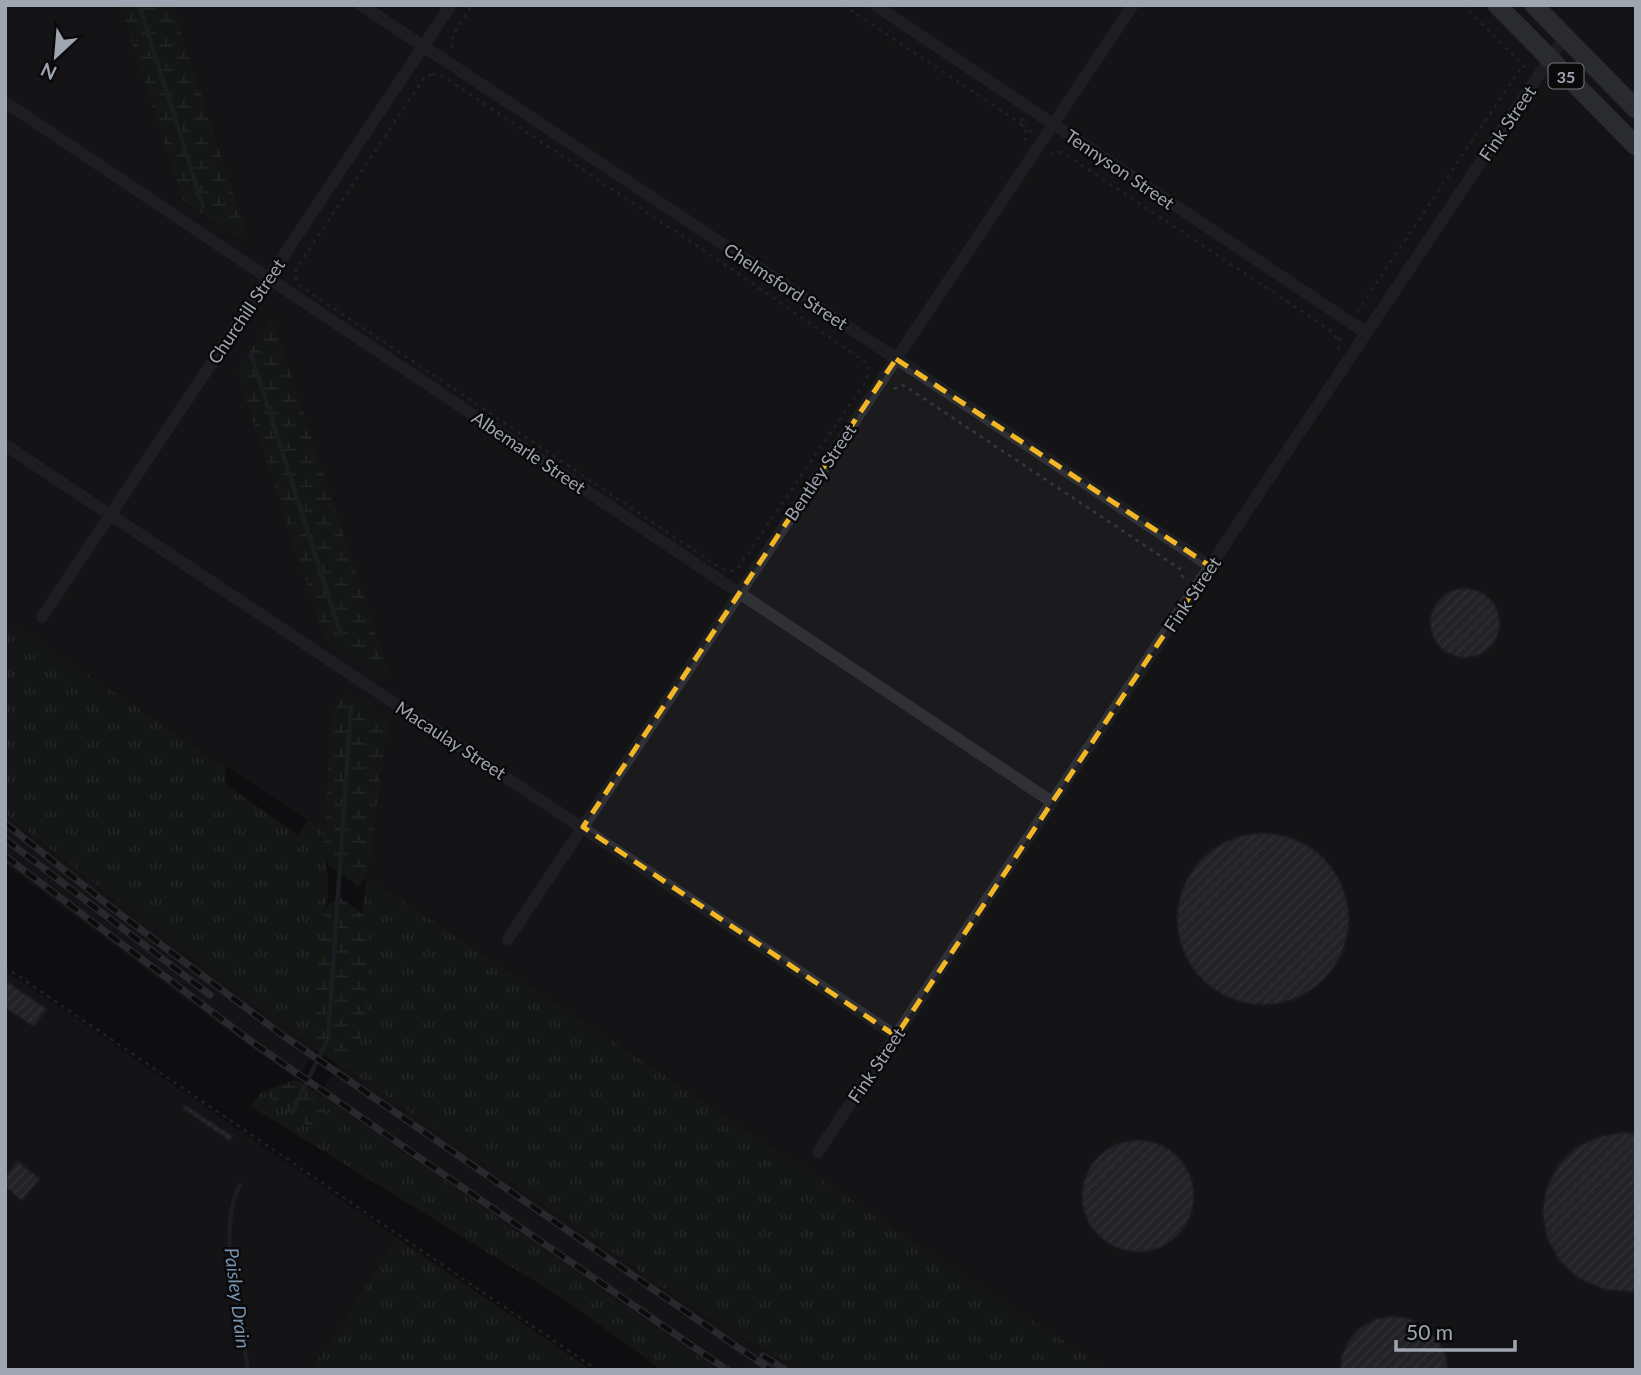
<svg xmlns="http://www.w3.org/2000/svg" width="1641" height="1375" font-family="Lato,sans-serif">
<defs>
<pattern id="grass-tufts" width="24" height="20" patternUnits="userSpaceOnUse" patternTransform="scale(1.75)"><rect width="24" height="20" fill="#1c231d"/><path d="M3 7l-1-3M5 7V3M7 7l1-3M15 17l-1-3M17 17v-4M19 17l1-3" fill="none" stroke="#3a403b"/></pattern>
<pattern id="wetland-marsh" width="20" height="14" patternUnits="userSpaceOnUse" patternTransform="scale(1.75)"><rect width="20" height="14" fill="#1c231d"/><path d="M1 5h8M5 5V1M11 12h8M15 12V8" fill="none" stroke="#3a403b"/></pattern>
<pattern id="building-hatch" width="6" height="6" patternUnits="userSpaceOnUse" patternTransform="scale(1.75)"><rect width="6" height="6" fill="#3b3c41"/><path d="M-1 1l2-2M0 6l6-6M5 7l2-2" fill="none" stroke="#54555a"/></pattern>
</defs>
<rect width="100%" height="100%" fill="#0f0f11"/>
<path fill="#1b1b1d" d="M5,5H1636V1370H1108L367,877L369,861L11,624L5,632Z
M5,814L246,999L315,1047L300,1076L296,1079L201,1011L5,864Z
M5,970L397,1238L311,1370H5Z
M340,1064L696,1310L799,1370H718L319,1093Z"/>
<path fill="url(#grass-tufts)" d="M11,623L226,767L225,784L298,835L308,821L325,832C323,861 335,891 322,918L318,1039L315,1047L246,999L5,814V632Z
M367,877L1108,1370H799L696,1310L340,1064Z
M262,1092L308,1125L325,1119L318,1093L718,1370H662L562,1298L250,1106Z
M397,1238L591,1370H311Z"/>
<path fill="url(#wetland-marsh)" d="M120,5H172L249,243L183,201Z
M272,317L389,674H377L325,639L237,371Z
M346,692L388,719L367,877L357,886L328,864L324,849L331,714Z
M340,897L362,914L369,949L365,1020L357,1055L344,1068L314,1049L318,1039L313,1030L322,918L328,905Z
M296,1079L318,1093L325,1119L308,1126L262,1092Z"/>
<g fill="none" stroke-linecap="round" stroke-linejoin="round">
<path stroke="#282f36" stroke-width="4.5" d="M139,5L203,206
M251,354L341,635
M292,1112L328,1039L351,707
M240,1185C215,1232 241,1318 248,1370"/>
</g>
<path fill="url(#building-hatch)" stroke="#29292d" stroke-width="2" d="M1430 623a35 35 0 1 1 70 0a35 35 0 1 1-70 0Z
M1177 919a86 86 0 1 1 172 0a86 86 0 1 1-172 0Z
M5,980L47,1009L34,1027L5,1008Z
M185,1105L233,1136L230,1141L183,1109Z
M1624,1132L1636,1134V1291L1631,1292L1604,1290L1579,1279L1560,1262L1547,1239L1542,1214L1546,1188L1558,1165L1576,1147L1599,1136Z
M1082 1196a56 56 0 1 1 112 0a56 56 0 1 1-112 0Z
M18,1161L40,1179L22,1201L5,1187V1176Z
M1392,1316L1409,1318L1425,1326L1438,1339L1446,1355L1448,1370H1340L1341,1357L1348,1341L1359,1328L1375,1319Z"/>
<g fill="none" stroke-linecap="round" stroke-linejoin="round">
<path stroke="#36383d" stroke-width="2.5" stroke-dasharray="3.5 5" stroke-linecap="butt" d="M843,5L1020,123L1026,132L1025,140
M1463,5L1528,70
M452,48L453,35L472,5
M432,74L444,77L742,276L868,364L869,372L866,381L738,568L733,571L722,569L299,285L296,280V269L418,87L425,77Z
M1023,118L1020,123L1033,133
M1051,154L1062,152L1068,156L1333,332L1338,341
M1357,312L1523,65
M1339,349L1338,341L1342,335
M894,389L902,385L908,388L1180,569L1183,579
M5,967L597,1370"/>
<path stroke="#303136" stroke-width="12" d="M361,5L1210,566
M875,5L1366,333
M5,102L1052,802
M5,445L896,1036
M42,617L451,5
M508,939L1133,5
M818,1152L1565,36"/>
<path stroke="#4c4e55" stroke-width="19" d="M1497,5L1636,146
M1534,5L1636,109"/>
<defs>
<path id="rail" d="M5,823L112,908L281,1034L771,1370
M5,839L210,995
M5,856L252,1042L727,1370
M763,1356L786,1370"/>
</defs>
<use href="#rail" stroke="#47494f" stroke-width="7"/>
<use href="#rail" stroke="#0a0a0b" stroke-width="4.5" stroke-dasharray="13" stroke-linecap="butt"/>
</g>
<path d="M0 0H1641V1375H0ZM896,359L1210,566L896,1036L583,827Z" fill="#0f0f11" fill-opacity=".55" fill-rule="evenodd"/>
<path fill="none" stroke="#f3b725" stroke-width="5" stroke-dasharray="14 9" stroke-linejoin="round" d="M896,359L1210,566L896,1036L583,827Z"/>
<g text-anchor="middle" dominant-baseline="central" stroke-width="5" stroke-linejoin="round" paint-order="stroke">
<rect fill="#0a0a0b" stroke="#737680" stroke-width="2" x="1548.5" y="63.5" width="35" height="25" rx="5"/>
<g font-size="16" font-weight="bold" fill="#a0a5b2">
<text x="1566" y="76">35</text>
</g>
<g font-size="18" fill="#a0a5b2" stroke="#0a0a0b">
<text transform="translate(1507 123) rotate(-56)">Fink Street</text>
<text transform="translate(1120 169) rotate(34)">Tennyson Street</text>
<text transform="translate(786 286) rotate(33)">Chelmsford Street</text>
<text transform="translate(246 311) rotate(-56)">Churchill Street</text>
<text transform="translate(529 452) rotate(34)">Albemarle Street</text>
<text transform="translate(820 472) rotate(-56)">Bentley Street</text>
<text transform="translate(1192 594) rotate(-56)">Fink Street</text>
<text transform="translate(451 740) rotate(33)">Macaulay Street</text>
<text transform="translate(876 1065) rotate(-56)">Fink Street</text>
</g>
<g font-size="19" font-style="italic" fill="#7691ae" stroke="#0a0a0b">
<text transform="translate(238 1298) rotate(83)">Paisley Drain</text>
</g>
</g>
<rect width="1641" height="1375" fill="none" stroke="#a0a5b2" stroke-width="14"/>
<g transform="translate(56 56) rotate(206)" stroke="#0a0a0b" stroke-width="5" paint-order="stroke">
<path d="M0-5L12 26L0 18L-12 26Z" fill="#a0a5b2"/>
<text y="-10" font-size="19" font-weight="bold" text-anchor="middle" fill="#a0a5b2">N</text>
</g>
<path d="M1396 1340v10h119v-10" fill="none" stroke="#a0a5b2" stroke-width="3.5"/>
<text x="1406" y="1340" font-size="21" fill="#a0a5b2" stroke="#0a0a0b" stroke-width="5" paint-order="stroke">50 m</text>
</svg>
